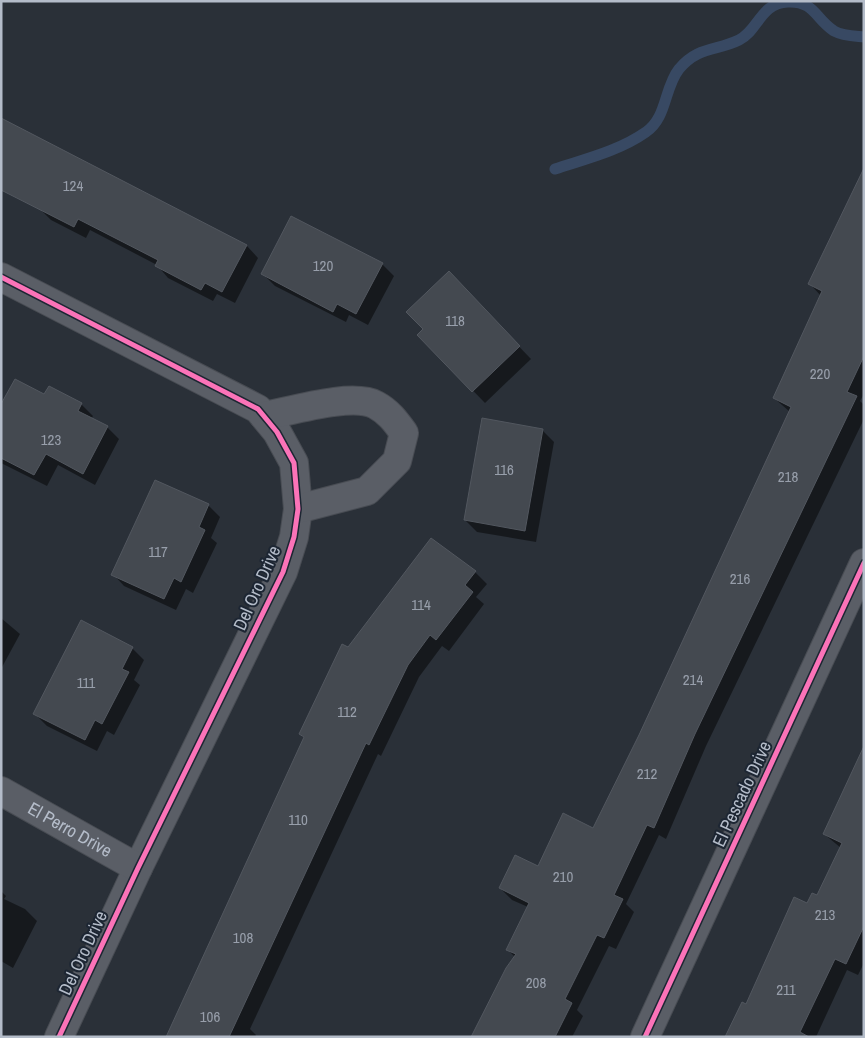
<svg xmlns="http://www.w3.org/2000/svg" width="865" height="1038" font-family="'Archivo Narrow',sans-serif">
<rect width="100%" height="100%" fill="#2a3038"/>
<g fill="#0007">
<path d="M 1,119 L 247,246 L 258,258 L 235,303 L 217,294 L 213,301 L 168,278 L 157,265 L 90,230 L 86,238 L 51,220 L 39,208 Z"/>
<path d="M 864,172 L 864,394 L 860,401 L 864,405 L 864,419 L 706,746 L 666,839 L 659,835 L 626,904 L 634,912 L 616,949 L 609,946 L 577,1010 L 583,1016 L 572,1037 L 471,1037 L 515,957 L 507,949 L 528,907 L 512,900 L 500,888 L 538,867 L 594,830 L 640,736 L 790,412 L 774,398 L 821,296 L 810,284 Z"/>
<path d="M 382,264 L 394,276 L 368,325 L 349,315 L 346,322 L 275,286 L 263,274 Z"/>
<path d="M 460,285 L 531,359 L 485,403 L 419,335 Z"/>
<path d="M 45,396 L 81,404 L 93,416 L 91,419 L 107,427 L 119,439 L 95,485 L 58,465 L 47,486 L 1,463 L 1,400 L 4,401 Z"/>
<path d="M 542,430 L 554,442 L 536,542 L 477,532 L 465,520 Z"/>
<path d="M 208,505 L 220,517 L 211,538 L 217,543 L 193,593 L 186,589 L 176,610 L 124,586 L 113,574 Z"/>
<path d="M 475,572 L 487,584 L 476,597 L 484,604 L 449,651 L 442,646 L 419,677 L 381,756 L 378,754 L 250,1029 L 256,1035 L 255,1037 L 167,1037 L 305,739 L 300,734 L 349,649 Z"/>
<path d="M 1,618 L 20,634 L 1,669 Z"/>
<path d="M 132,648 L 144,660 L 134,680 L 140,685 L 114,735 L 107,731 L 97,751 L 47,726 L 35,714 Z"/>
<path d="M 864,799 L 864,963 L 858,975 L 847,970 L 816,1037 L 728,1037 L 808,905 L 818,897 L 841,848 L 824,834 Z"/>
<path d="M 1,891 L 6,896 L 4,899 L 25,909 L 37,921 L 13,968 L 1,961 Z"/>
</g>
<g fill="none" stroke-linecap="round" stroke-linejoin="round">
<path stroke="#384963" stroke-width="11" d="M 555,169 C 585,159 619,151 646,132 C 667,118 664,88 679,69 C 698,46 717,51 739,40 C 759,30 760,3 788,2 C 815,1 815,19 834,31 C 843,36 854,36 864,37"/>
</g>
<g fill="#444950" stroke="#52575f">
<path d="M 1,118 L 247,245 L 222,292 L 205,283 L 201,290 L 155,266 L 158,260 L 78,219 L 74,227 L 1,190 Z"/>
<path d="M 864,168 L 864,356 L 847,392 L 857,396 L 695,734 L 654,828 L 647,825 L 614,895 L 623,899 L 604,938 L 597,935 L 565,999 L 572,1003 L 555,1037 L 471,1037 L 506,968 L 516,954 L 506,950 L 529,903 L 499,888 L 515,855 L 538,866 L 563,813 L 593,828 L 639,735 L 791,407 L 773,398 L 822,291 L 808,284 Z"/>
<path d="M 291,216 L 383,263 L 356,314 L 337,304 L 333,312 L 261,274 Z"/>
<path d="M 449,271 L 520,346 L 472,392 L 417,335 L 423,329 L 406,312 Z"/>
<path d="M 15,379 L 44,394 L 49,386 L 82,403 L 78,411 L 108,426 L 83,474 L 46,454 L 34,475 L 1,458 L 1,404 Z"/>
<path d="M 482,418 L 543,429 L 525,531 L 464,520 Z"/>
<path d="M 155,480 L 209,504 L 199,527 L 205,530 L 181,582 L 174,578 L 164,599 L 111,575 Z"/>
<path d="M 431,538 L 476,571 L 465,585 L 473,592 L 436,640 L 430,635 L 408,665 L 369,745 L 366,743 L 229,1037 L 166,1037 L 304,737 L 299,734 L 342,644 L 348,647 Z"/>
<path d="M 81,620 L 133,647 L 122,669 L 129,672 L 102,724 L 95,720 L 85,740 L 33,714 Z"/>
<path d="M 864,746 L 864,926 L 846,964 L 835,959 L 800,1032 L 809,1037 L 725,1037 L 742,1002 L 746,1004 L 794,897 L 807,903 L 812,893 L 817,895 L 842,843 L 823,834 Z"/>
</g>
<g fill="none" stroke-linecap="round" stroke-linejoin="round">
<defs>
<g id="minor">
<path d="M 1,277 L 258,409 L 277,432 L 294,463 L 298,509 L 294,537 L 283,572 L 138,868 L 59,1037"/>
<path d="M 264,416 C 291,411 353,392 376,405 C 389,412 396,422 404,433 L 397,461 L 367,491 L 298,509"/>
<path id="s1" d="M 1,791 L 138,868"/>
<path d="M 645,1037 L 864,563"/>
</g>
</defs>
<use href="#minor" stroke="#484c53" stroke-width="30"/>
<use href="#minor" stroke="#5a5e66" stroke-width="28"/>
<defs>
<g id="cycleway">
<path d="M 1,277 L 258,409 L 277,432 L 294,463 L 298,509 L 294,537 L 283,572 L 138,868 L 59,1037"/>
<path d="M 645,1037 L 864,563"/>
</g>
</defs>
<use href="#cycleway" stroke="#1d2633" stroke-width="8"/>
<use href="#cycleway" stroke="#fb73b8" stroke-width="5"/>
</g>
<g text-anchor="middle" stroke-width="4" stroke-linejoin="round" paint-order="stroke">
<g font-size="15" fill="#989fab">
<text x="73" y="191">124</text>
<text x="323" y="271">120</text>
<text x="455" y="326">118</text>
<text x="820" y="379">220</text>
<text x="51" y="445">123</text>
<text x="504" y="475">116</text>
<text x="788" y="482">218</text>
<text x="158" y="557">117</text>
<text x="740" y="584">216</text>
<text x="421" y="610">114</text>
<text x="693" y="685">214</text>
<text x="86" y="688">111</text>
<text x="347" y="717">112</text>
<text x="647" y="779">212</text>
<text x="298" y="825">110</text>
<text x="563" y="882">210</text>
<text x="825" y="920">213</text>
<text x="243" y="943">108</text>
<text x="536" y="988">208</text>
<text x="786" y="995">211</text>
<text x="210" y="1022">106</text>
</g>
<g font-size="18" fill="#b4bcc9" stroke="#1d2633">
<text transform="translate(257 588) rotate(-66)" y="6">Del Oro Drive</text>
<text transform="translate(742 794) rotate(-65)" y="6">El Pescado Drive</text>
<text dy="6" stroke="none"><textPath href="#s1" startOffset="79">El Perro Drive</textPath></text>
<text transform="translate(83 953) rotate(-65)" y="6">Del Oro Drive</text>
</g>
</g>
<rect width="865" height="1038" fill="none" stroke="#b4bcc9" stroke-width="5"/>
</svg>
